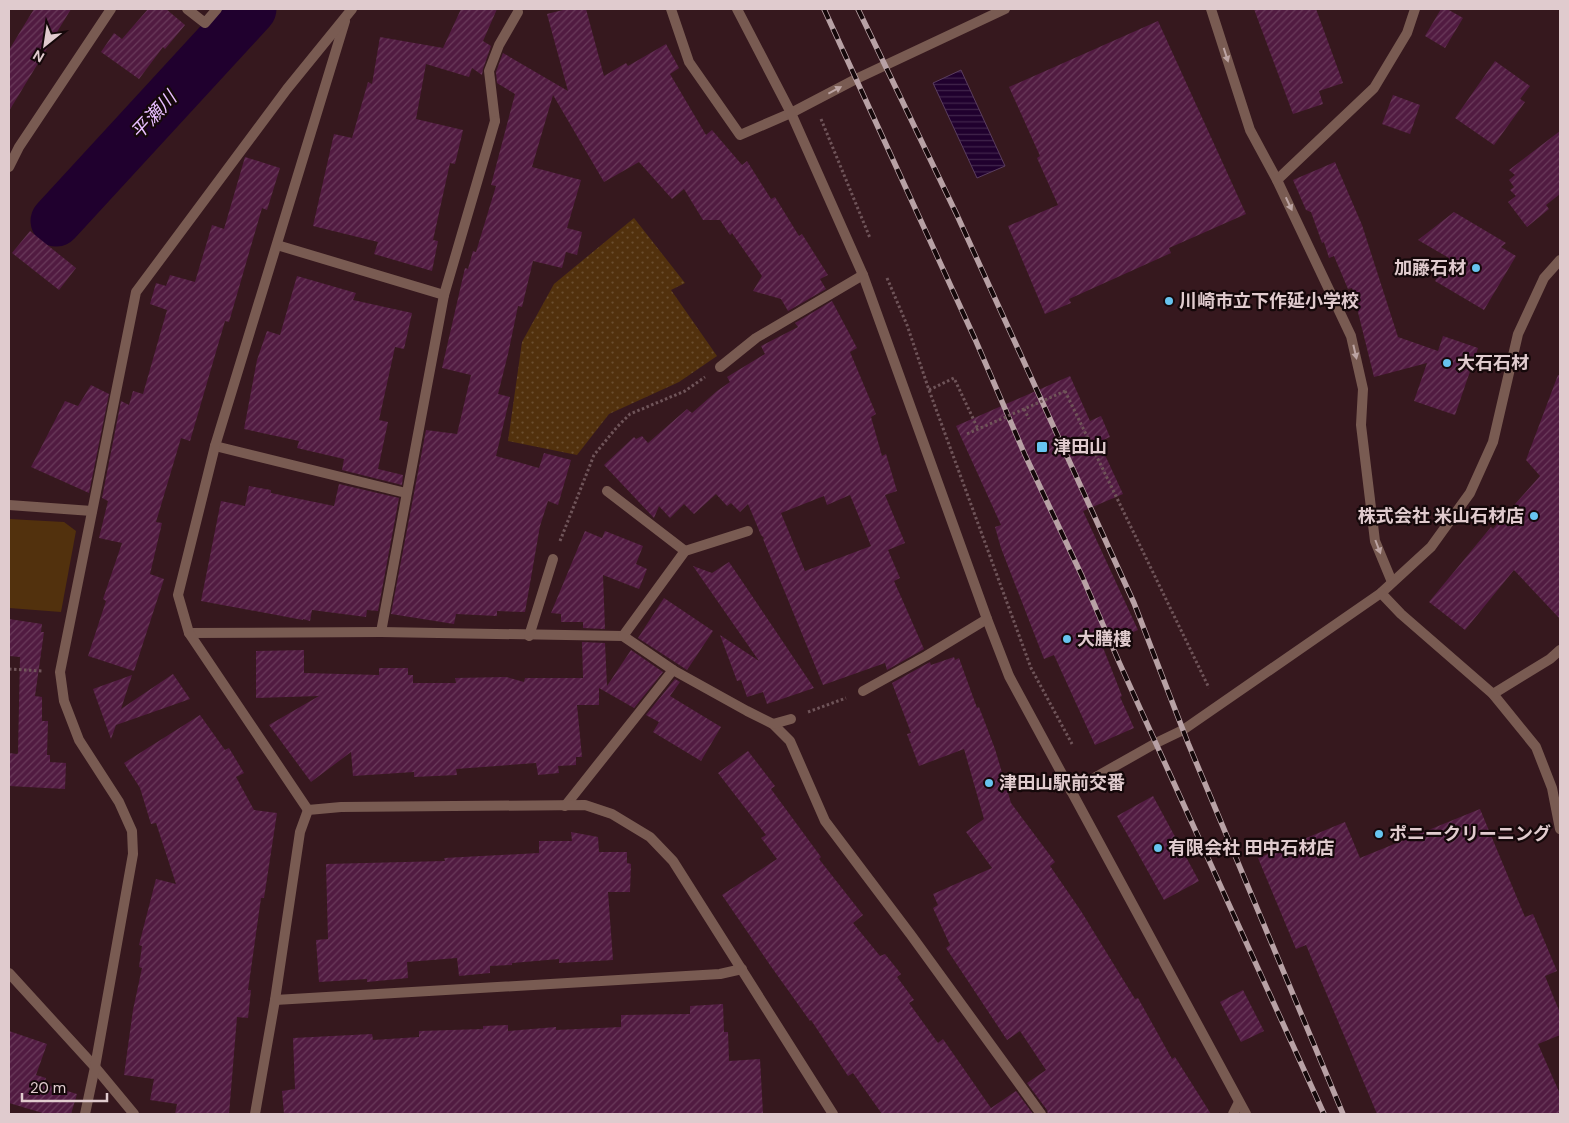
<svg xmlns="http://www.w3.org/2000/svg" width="1569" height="1123" font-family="'DM Sans','Noto Sans JP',sans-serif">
<defs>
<pattern id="grass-dots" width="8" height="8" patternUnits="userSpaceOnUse" patternTransform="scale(1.25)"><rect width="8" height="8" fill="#52310d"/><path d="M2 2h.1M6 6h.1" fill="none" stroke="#6b4e2f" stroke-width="1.8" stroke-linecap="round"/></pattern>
<pattern id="water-rules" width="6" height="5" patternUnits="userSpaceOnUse" patternTransform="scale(1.25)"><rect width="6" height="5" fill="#20002e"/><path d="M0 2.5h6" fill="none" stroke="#40244b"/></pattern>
<pattern id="building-hatch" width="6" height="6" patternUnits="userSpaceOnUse" patternTransform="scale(1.25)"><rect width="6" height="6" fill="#511b41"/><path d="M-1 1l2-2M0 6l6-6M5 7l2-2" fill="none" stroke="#6a3b5b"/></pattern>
</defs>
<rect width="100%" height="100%" fill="#36181e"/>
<path fill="url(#grass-dots)" d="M 634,218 L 685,283 L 671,290 L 717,356 L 679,382 L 609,414 L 577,455 L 508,441 L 522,342 L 554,284 Z"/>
<path fill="#52310d" d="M 9,519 L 64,522 L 76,531 L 61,612 L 9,608 Z"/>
<path fill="url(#water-rules)" stroke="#5a3d5e" d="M 961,70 L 1005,166 L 977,178 L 933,83 Z"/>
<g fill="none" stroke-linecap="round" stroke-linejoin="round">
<path stroke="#20002e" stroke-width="51" d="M 56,221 L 251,9"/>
</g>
<g fill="url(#building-hatch)" fill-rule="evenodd">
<path d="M 34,9 L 71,9 L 9,111 L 9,50 Z"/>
<path d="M 148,9 L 166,9 L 185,25 L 165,49 L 163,47 L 139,79 L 101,52 L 114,33 L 122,39 Z"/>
<path d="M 461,9 L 497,9 L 483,41 L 491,46 L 483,69 L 482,75 L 472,68 L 469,77 L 426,64 L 416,119 L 463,130 L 455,164 L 450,163 L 433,240 L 438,241 L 432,271 L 374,254 L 378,242 L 313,226 L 334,134 L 352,138 L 368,82 L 372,84 L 380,37 L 443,48 Z"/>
<path d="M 567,9 L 586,9 L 604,76 L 626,63 L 628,66 L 666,44 L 679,68 L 670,74 L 706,135 L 712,130 L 742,165 L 747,161 L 771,199 L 775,197 L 799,236 L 802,234 L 828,275 L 820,279 L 826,289 L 788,311 L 781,299 L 753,291 L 762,276 L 732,233 L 730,235 L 720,220 L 703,220 L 684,189 L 672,199 L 639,162 L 604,182 L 553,95 L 532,167 L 581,180 L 567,228 L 582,232 L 577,255 L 566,252 L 562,268 L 533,261 L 522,307 L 518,306 L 508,354 L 498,394 L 510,397 L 496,456 L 539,468 L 544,453 L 571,460 L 558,505 L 548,501 L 540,526 L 525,612 L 497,611 L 497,616 L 456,614 L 454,624 L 391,614 L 426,430 L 457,434 L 471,375 L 442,368 L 465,268 L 468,269 L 473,251 L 476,252 L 496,186 L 491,185 L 515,94 L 497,83 L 496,72 L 503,53 L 568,91 L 547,14 Z"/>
<path d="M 1254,9 L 1316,9 L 1343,83 L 1319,91 L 1323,104 L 1293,114 Z"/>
<path d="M 1441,9 L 1447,9 L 1463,18 L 1445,48 L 1425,36 Z"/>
<path d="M 1158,21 L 1246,214 L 1169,248 L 1171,253 L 1069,299 L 1071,303 L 1045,314 L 1008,226 L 1058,205 L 1037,158 L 1040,156 L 1009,87 Z"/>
<path d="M 1495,61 L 1530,86 L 1520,99 L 1525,102 L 1494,145 L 1455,118 Z"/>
<path d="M 1393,95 L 1420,105 L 1410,134 L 1382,124 Z"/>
<path d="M 1560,131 L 1560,194 L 1546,205 L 1549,209 L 1527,227 L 1508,202 L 1516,196 L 1510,190 L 1514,187 L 1509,180 L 1515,175 L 1509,170 Z"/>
<path d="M 245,157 L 280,168 L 267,210 L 262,208 L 229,322 L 225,321 L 190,441 L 181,438 L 156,522 L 162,523 L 150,574 L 164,579 L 134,671 L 88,656 L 106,601 L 103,599 L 122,543 L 99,538 L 108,501 L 102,498 L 121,401 L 129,405 L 133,391 L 143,394 L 167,310 L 150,304 L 156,283 L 166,286 L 170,275 L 195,282 L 212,225 L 224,229 Z"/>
<path d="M 1335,162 L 1362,225 L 1398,337 L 1438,351 L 1443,336 L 1478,348 L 1455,415 L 1414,401 L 1427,363 L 1374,377 L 1352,288 L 1348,289 L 1334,256 L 1329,258 L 1324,242 L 1322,243 L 1311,212 L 1306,210 L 1293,180 Z"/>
<path d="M 1454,212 L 1506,243 L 1501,247 L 1516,256 L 1484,310 L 1435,281 L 1449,258 L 1418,240 Z"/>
<path d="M 30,231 L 76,268 L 59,290 L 12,253 Z"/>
<path d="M 297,276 L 356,293 L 353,300 L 412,313 L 404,349 L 395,347 L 379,420 L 388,422 L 378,469 L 403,475 L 402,485 L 342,470 L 344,459 L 297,448 L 299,441 L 244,429 L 257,360 L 267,331 L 280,335 Z"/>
<path d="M 832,301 L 857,348 L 850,352 L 876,414 L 871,417 L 882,456 L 886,454 L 897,491 L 885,495 L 905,543 L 888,550 L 900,578 L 894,581 L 924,649 L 887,670 L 885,663 L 823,685 L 763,539 L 764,538 L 761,535 L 748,504 L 740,512 L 731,503 L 727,506 L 716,494 L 694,514 L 684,504 L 670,518 L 659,506 L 654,518 L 604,465 L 634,437 L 636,439 L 642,436 L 648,443 L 687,409 L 692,413 L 717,391 L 730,382 L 727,377 L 765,354 L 761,346 L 798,327 L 795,323 ZM 850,495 L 871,546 L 805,571 L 781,513 L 824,496 L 827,505 Z"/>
<path d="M 1558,375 L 1560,375 L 1560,619 L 1514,570 L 1465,630 L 1429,602 L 1491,527 L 1493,529 L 1540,476 L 1526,460 Z"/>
<path d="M 1070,376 L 1090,421 L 1101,416 L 1110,437 L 1099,442 L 1123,494 L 1083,511 L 1138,630 L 1102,645 L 1122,696 L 1120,697 L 1134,728 L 1095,745 L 1054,655 L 1044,659 L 1001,548 L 995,527 L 1001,525 L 956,426 Z"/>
<path d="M 91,385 L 109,394 L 89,493 L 31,467 L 65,401 L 78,406 Z"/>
<path d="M 339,484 L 399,498 L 378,611 L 367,610 L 366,617 L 312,610 L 310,621 L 303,619 L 303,620 L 201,601 L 221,501 L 245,506 L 249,486 L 271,490 L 271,493 L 334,506 Z"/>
<path d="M 585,531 L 602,538 L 605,531 L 643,546 L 636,564 L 647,569 L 639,589 L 603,575 L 605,629 L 583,628 L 583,622 L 561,622 L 561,614 L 551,613 Z"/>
<path d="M 729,562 L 746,587 L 814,688 L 767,704 L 763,692 L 747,697 L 741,680 L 737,681 L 720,635 L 759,661 L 693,566 L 712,573 Z"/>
<path d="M 664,598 L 713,631 L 687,670 L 638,638 Z"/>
<path d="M 9,619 L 42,624 L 41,632 L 44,632 L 35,696 L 42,697 L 42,721 L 48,721 L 47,755 L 50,755 L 50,762 L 66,763 L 65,789 L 9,786 L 9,753 L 17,754 L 18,753 L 20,657 L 9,656 Z"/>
<path d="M 582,642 L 605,643 L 607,686 L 631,650 L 663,672 L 634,708 L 599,688 L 599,705 L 577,705 L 582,757 L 576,757 L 576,765 L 558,766 L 559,773 L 538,775 L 536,763 L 456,769 L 457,775 L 414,777 L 414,772 L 353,776 L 351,752 L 311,782 L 269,725 L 319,696 L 256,698 L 256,651 L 304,650 L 304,673 L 379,675 L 379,668 L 408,668 L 408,675 L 413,675 L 413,683 L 456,683 L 455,678 L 506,677 L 524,682 L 525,678 L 583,678 Z"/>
<path d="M 954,657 L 955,660 L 959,658 L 977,708 L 979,707 L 984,720 L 995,749 L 1011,803 L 1055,862 L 1050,866 L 1081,911 L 1135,999 L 1138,998 L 1172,1059 L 1175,1057 L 1211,1114 L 1048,1114 L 1047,1110 L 1027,1083 L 1046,1070 L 1020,1031 L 1007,1040 L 946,948 L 950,945 L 933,908 L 938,905 L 933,894 L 992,868 L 966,832 L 984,819 L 964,749 L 919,766 L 907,734 L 911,733 L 892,683 L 930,662 L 931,665 Z"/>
<path d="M 173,674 L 190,699 L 116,725 L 111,739 L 93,689 L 132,675 L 121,709 Z"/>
<path d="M 675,679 L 680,682 L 670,696 L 721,727 L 701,761 L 653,732 L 659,722 L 646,715 Z"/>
<path d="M 200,715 L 225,750 L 229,748 L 244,773 L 236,777 L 254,810 L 277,813 L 264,898 L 261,898 L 248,990 L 251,990 L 248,1018 L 237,1017 L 229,1114 L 175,1114 L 177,1104 L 150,1100 L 154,1079 L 124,1075 L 133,1010 L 142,968 L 139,967 L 142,946 L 139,945 L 156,879 L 176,884 L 156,823 L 151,824 L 140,788 L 124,763 Z"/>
<path d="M 748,751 L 775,786 L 771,789 L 821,857 L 819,859 L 863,915 L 853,923 L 880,956 L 885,954 L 901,974 L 897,977 L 914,1000 L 909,1003 L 938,1043 L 943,1039 L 991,1108 L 1016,1091 L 1033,1114 L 882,1114 L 853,1073 L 848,1076 L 811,1020 L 810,1021 L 770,965 L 722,895 L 777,859 L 761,838 L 766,835 L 718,773 Z"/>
<path d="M 1153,796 L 1199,881 L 1164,900 L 1117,816 Z"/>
<path d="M 1480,809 L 1525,917 L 1533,914 L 1557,971 L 1545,976 L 1560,1013 L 1560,1035 L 1538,1044 L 1560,1094 L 1560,1114 L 1377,1114 L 1306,945 L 1296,949 L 1258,858 L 1345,822 L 1360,858 Z"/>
<path d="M 571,832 L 598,837 L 599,852 L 627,852 L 627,863 L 631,864 L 630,892 L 608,892 L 613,960 L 559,963 L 559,959 L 512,963 L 512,965 L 490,966 L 490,973 L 459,976 L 457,958 L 407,962 L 408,978 L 367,982 L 367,979 L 319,982 L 316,940 L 328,939 L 326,864 L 445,861 L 444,858 L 539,853 L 539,841 L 572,841 Z"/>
<path d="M 1243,990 L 1264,1031 L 1241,1042 L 1220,1002 Z"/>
<path d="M 723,1004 L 724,1032 L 728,1032 L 729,1061 L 760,1059 L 763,1114 L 284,1114 L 282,1091 L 295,1089 L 293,1038 L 372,1034 L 373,1040 L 419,1037 L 419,1031 L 483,1029 L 483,1026 L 508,1025 L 508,1031 L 556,1027 L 556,1030 L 621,1027 L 621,1015 L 690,1014 L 690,1006 Z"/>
<path d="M 9,1031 L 47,1044 L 36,1075 L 46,1078 L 44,1084 L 77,1094 L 71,1114 L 46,1114 L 9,1103 Z"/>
</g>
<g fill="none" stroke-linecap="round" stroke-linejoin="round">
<g stroke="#6f5459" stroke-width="3" stroke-dasharray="2.5 2.5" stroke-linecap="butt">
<path d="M 821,119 L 870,238"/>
<path d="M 887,278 L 907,325 L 929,390 L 1031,668 L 1072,744"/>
<path d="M 929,390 L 954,378 L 978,429"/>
<path d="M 1065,391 L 1209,688"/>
<path d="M 1024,409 L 1029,419"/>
<path d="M 560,541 L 594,455 L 617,427 L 630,414 L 685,391 L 705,377"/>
<path d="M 9,669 L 42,671"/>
<path d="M 808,712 L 846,698"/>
</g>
<g stroke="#795b52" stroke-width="10">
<path d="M 495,121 L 489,71 L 499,45 L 518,12"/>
<path d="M 1277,180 L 1374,88 L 1407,33 L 1415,9"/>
</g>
<g stroke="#795b52" stroke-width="10">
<path d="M 187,9 L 205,23 L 217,9"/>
<path d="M 671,9 L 689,62 L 740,135 L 791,113 L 856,79 L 1005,9"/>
<path d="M 1211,9 L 1250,130 L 1277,180 L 1351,336 L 1363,389 L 1361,425 L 1375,541 L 1392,582"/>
<path d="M 9,167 L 19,147 L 111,9"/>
<path d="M 277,245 L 444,295"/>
<path d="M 720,367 L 756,338 L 863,275"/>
<path d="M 215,446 L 406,493"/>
<path d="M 607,491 L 685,551"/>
<path d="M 9,505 L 92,511"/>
<path d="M 381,632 L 444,295 L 495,121"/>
<path d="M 189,633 L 381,632 L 623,636 L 673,670 L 747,711 L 773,724 L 790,741 L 825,821 L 911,935 L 1041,1114"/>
<path d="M 529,636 L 553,559"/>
<path d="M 623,636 L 685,551 L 748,531"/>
<path d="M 863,691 L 926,656 L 987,619"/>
<path d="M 1493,694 L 1550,659 L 1560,650"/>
<path d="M 773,724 L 791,719"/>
<path d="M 1071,791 L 1156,743 L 1183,730 L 1381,593 L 1431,547 L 1470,493 L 1493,442 L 1518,334 L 1544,278 L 1560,260"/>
<path d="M 565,806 L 673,670"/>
<path d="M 308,810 L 189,633 L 178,595 L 215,446 L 345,21"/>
<path d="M 9,973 L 95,1067 L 134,1114"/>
<path d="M 275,1000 L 720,974 L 742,969"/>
<path d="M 85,1114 L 95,1067 L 133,854 L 132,831 L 119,802 L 79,740 L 64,701 L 60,672 L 136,292 L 287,89 L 352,9"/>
</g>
<g stroke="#795b52" stroke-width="10">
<path d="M 737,9 L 791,113 L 863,275 L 987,619 L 1009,676 L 1246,1114"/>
<path d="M 1381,593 L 1401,614 L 1493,694 L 1536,747 L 1552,788 L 1560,829"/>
<path d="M 255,1114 L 275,1000 L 300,832 L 308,810 L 341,807 L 585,805 L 612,814 L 650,837 L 673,861 L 833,1114"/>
<path d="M 1233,1114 L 1239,1102"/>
</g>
<defs>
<g id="rail">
<path d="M 824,9 L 975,339 L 1025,455 L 1082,576 L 1119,662 L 1324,1114"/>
<path d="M 858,9 L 956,213 L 1134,603 L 1188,743 L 1343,1114"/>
</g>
</defs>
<use href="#rail" stroke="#b8a1a5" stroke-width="5.5"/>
<use href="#rail" stroke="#15080a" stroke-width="4" stroke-dasharray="11" stroke-linecap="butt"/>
<path stroke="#6f5459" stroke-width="3" stroke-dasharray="2.5 2.5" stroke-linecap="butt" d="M 967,434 L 1065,391"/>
</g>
<defs><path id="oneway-solid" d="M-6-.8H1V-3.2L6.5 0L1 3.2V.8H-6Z" transform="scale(1.25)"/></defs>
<g fill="#bca4a3">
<use href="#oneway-solid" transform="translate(1226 55) rotate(72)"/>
<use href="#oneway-solid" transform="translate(835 90) rotate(-28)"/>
<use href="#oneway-solid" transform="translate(1289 204) rotate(65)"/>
<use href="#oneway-solid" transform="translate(1355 352) rotate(77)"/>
<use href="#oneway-solid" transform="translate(1378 547) rotate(69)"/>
</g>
<g fill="#67c4ef" stroke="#15080a" stroke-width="2">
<circle cx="1476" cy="268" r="5"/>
<circle cx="1169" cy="301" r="5"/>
<circle cx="1447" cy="363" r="5"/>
<rect x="1036" y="441" width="12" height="12" rx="2.5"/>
<circle cx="1534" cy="516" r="5"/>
<circle cx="1067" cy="639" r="5"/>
<circle cx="989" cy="783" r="5"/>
<circle cx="1379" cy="834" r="5"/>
<circle cx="1158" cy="848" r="5"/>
</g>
<g text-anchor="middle" stroke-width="4.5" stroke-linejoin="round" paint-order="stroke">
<g font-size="18" font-weight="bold" fill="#e0cbce" stroke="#15080a" text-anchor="start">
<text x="1466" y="274" text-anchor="end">加藤石材</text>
<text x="1179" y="307">川崎市立下作延小学校</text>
<text x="1457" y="369">大石石材</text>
<text x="1053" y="453">津田山</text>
<text x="1524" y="522" text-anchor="end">株式会社 米山石材店</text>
<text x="1077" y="645">大膳樓</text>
<text x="999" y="789">津田山駅前交番</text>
<text x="1389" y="840">ポニークリーニング</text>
<text x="1168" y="854">有限会社 田中石材店</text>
</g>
<g font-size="19" font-style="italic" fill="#e8beff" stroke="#15080a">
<text transform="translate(153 115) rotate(-47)" y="7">平瀬川</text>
</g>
</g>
<rect width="1569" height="1123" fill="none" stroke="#e0cbce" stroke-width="20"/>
<g transform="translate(45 45) rotate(210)" stroke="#15080a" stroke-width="4" paint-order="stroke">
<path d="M0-4L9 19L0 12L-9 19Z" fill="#e0cbce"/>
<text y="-8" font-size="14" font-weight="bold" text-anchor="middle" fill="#e0cbce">N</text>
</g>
<path d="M22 1093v8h85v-8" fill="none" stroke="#e0cbce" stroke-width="2.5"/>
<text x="30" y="1093" font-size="15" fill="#e0cbce" stroke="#15080a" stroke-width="4" paint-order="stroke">20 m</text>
</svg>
